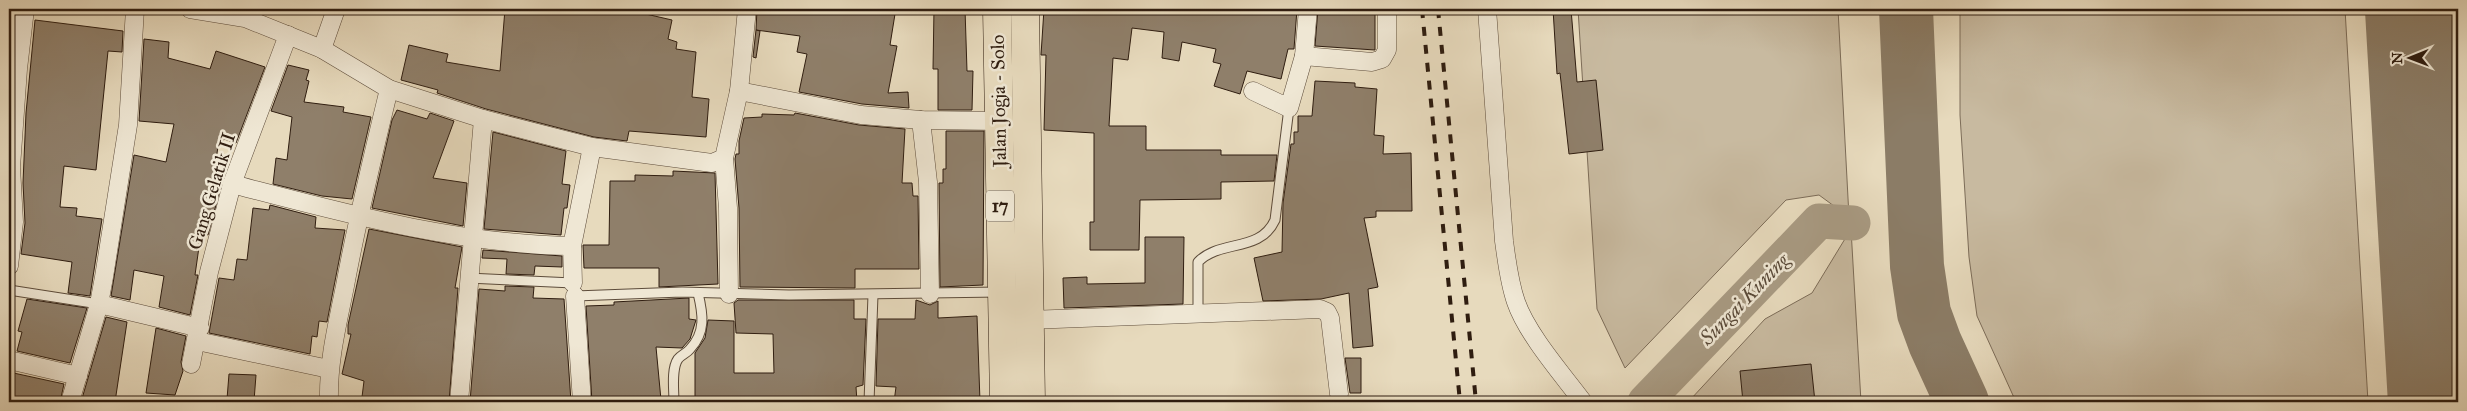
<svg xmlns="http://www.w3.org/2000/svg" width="2467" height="411" font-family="'IM FELL Great Primer',serif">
<rect width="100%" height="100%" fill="#e7dabd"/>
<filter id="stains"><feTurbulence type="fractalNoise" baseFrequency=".004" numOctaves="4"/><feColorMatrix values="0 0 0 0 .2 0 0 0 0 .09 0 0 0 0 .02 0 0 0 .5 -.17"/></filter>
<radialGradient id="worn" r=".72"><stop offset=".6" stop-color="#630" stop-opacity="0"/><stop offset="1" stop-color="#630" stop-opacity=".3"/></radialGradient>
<g fill="#c8baa0" stroke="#7c6c58">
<path d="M 1578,9 L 1838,9 L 1849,217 L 1819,195 L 1786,200 L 1625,368 L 1597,309 Z"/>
<path d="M 1960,9 L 2345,9 L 2368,402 L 2016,402 L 1977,316 L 1969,257 L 1960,115 Z"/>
<path d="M 1851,229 L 1861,402 L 1691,402 L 1690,400 L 1765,319 L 1812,293 Z"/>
</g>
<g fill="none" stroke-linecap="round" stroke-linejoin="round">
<path stroke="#a89a82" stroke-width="35" d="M 1645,402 L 1819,221 L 1853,223"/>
<path stroke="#8b7c66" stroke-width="54" d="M 1906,9 L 1917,266 L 1924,313 L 1935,343 L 1962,402"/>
<path stroke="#8b7c66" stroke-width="134" d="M 2432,9 L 2455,402"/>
</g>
<g fill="#8f7f6a" stroke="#2f1d10">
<path d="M 505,9 L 555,9 L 555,12 L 587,14 L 588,9 L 624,9 L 672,20 L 668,39 L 677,42 L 676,49 L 696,52 L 692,97 L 709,99 L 706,137 L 629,131 L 627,141 L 594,137 L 486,109 L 437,93 L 438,90 L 401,80 L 409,45 L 448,54 L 446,62 L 500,71 Z"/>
<path d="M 757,9 L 867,9 L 895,14 L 890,45 L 897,46 L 888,93 L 908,92 L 909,108 L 862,104 L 799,92 L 807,54 L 797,52 L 800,36 L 756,30 Z"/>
<path d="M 934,9 L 965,9 L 967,71 L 973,71 L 972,110 L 938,110 L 938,69 L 933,69 Z"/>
<path d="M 1044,9 L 1079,9 L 1113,14 L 1114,9 L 1297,9 L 1294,49 L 1288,49 L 1281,79 L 1247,71 L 1240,94 L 1214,86 L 1221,64 L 1213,62 L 1216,49 L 1182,42 L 1179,61 L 1162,58 L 1164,32 L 1132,28 L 1128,60 L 1113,58 L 1109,126 L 1146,126 L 1146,150 L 1221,150 L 1221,155 L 1277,155 L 1274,181 L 1221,182 L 1221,199 L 1140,200 L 1139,250 L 1090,250 L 1090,222 L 1094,222 L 1094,133 L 1044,130 L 1046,55 L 1041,55 Z"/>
<path d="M 1318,9 L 1375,9 L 1375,50 L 1315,46 Z"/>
<path d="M 1553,9 L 1571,9 L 1577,82 L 1596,80 L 1603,150 L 1569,154 L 1560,73 L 1557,74 Z"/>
<path d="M 35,20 L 123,31 L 122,52 L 108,51 L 96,170 L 64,166 L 60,207 L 77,208 L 76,216 L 102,219 L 90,296 L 68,293 L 72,262 L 21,254 L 25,223 L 23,183 L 26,113 Z"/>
<path d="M 756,30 L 760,31 L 756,58 L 753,57 Z"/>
<path d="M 144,39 L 169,42 L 168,58 L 210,69 L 216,51 L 265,67 L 236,143 L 224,139 L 223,141 L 219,140 L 214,173 L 224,175 L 208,235 L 201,233 L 195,275 L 198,275 L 190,315 L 159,307 L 164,276 L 134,270 L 130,300 L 111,296 L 134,155 L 166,162 L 174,124 L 139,121 Z"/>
<path d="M 288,65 L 309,70 L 306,80 L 309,81 L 304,102 L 344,107 L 343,112 L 371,117 L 352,199 L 322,196 L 273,184 L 276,158 L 287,160 L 292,117 L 271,111 Z"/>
<path d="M 1315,81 L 1355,83 L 1355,87 L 1377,89 L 1374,135 L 1384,136 L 1383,154 L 1411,153 L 1412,211 L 1376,211 L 1376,217 L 1364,218 L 1378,287 L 1368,289 L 1373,346 L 1353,348 L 1349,293 L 1321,299 L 1263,301 L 1254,258 L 1282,252 L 1283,203 L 1291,144 L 1294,144 L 1294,132 L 1298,132 L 1298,116 L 1312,116 Z"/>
<path d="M 397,110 L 427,119 L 430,113 L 454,121 L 433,178 L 467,183 L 463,226 L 372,208 L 392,120 Z"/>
<path d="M 795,113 L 859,125 L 905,129 L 902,183 L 912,183 L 913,196 L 918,196 L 919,269 L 855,269 L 855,288 L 740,287 L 739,208 L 735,159 L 736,154 L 739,154 L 739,141 L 744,118 L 762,117 L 762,114 L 794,115 Z"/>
<path d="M 946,131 L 984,131 L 983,285 L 940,287 L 939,183 L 943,183 L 943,169 L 946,169 Z"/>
<path d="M 493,132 L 566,151 L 562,184 L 570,185 L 567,208 L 564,208 L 561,235 L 484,229 Z"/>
<path d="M 673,171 L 715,173 L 718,284 L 659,287 L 659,268 L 584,268 L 583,245 L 609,245 L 610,181 L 635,181 L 635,175 L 673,176 Z"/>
<path d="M 270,205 L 316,217 L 315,228 L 345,230 L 327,322 L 319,321 L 317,337 L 312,336 L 310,354 L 209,333 L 219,278 L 234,280 L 237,259 L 247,260 L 253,208 L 269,210 Z"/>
<path d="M 369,229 L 462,247 L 455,288 L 458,288 L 449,402 L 371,402 L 372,399 L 362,397 L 364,381 L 342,374 L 351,334 L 348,334 L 348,325 Z"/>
<path d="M 1145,237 L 1184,237 L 1183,304 L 1064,308 L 1063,278 L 1087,277 L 1087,284 L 1145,283 Z"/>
<path d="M 483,250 L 562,256 L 562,267 L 535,266 L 534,275 L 506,274 L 507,259 L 482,258 Z"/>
<path d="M 505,286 L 534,287 L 533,298 L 564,299 L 571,402 L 470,402 L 479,289 L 505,291 Z"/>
<path d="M 689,298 L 689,319 L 696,320 L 690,339 L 682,348 L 656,347 L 661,400 L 592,402 L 586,306 L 614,305 L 614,302 Z"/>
<path d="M 27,299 L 87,308 L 70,363 L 17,351 L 22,332 L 18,331 Z"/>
<path d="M 738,300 L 854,300 L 854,319 L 866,319 L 863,385 L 856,387 L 857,402 L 695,402 L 695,353 L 705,338 L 708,320 L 734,321 L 734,373 L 774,373 L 773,334 L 736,333 L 734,303 Z"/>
<path d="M 916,300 L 930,305 L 938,301 L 938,318 L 977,316 L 980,402 L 894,402 L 896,387 L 876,386 L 878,319 L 915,319 Z"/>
<path d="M 106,317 L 127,322 L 115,402 L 81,402 Z"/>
<path d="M 156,328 L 186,336 L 181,362 L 183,371 L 175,395 L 146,393 Z"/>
<path d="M 1345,358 L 1361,358 L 1361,393 L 1350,393 Z"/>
<path d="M 1811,364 L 1815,402 L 1743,402 L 1740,371 Z"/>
<path d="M 9,372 L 64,384 L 60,402 L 9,402 Z"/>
<path d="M 229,374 L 256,375 L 254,401 L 227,399 Z"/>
</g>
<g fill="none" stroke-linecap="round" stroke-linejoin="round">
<defs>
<g id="lane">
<path d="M 468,278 L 573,283 L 575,296 L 682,292 L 789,295 L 1000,292"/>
<path d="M 9,290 L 99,304"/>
<path d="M 1198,314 L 1198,262 C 1220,239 1260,253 1275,220 L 1289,108"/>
<path d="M 674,402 C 674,390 671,369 678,359 C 681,355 687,353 690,349 C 706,332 703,314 698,293"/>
<path d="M 869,402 L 873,295"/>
</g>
<g id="street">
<path d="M 190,9 L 245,18 L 322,49 L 389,89 L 483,119 L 592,147 L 712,163 L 724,158 L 739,91 L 861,115 L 921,120 L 998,121"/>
<path d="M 1487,9 L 1504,241 C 1507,262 1509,282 1516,302 C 1527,334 1562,374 1583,402"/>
<path d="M 322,49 L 336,9"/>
<path d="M 1304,56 L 1308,9"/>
<path d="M 739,91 L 747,9"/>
<path d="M 1253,91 L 1289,108 L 1304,56 L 1372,62 L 1382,59 L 1387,50 L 1387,9"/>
<path d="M 921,120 L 928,182 L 930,294"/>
<path d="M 724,158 L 728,208 L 729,294"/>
<path d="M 232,184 C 344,213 455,244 572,246"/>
<path d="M 9,266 L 14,222 L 11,167 L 18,69 L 25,9"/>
<path d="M 573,283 L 572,246 L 592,147"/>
<path d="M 575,296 L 582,402"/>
<path d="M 99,304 L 200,328"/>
<path d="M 1029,320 L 1320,309 L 1327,312 L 1330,318 L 1339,394"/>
<path d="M 197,341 L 329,369"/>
<path d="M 9,360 L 78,376"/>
<path d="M 191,364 L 209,272 L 232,184 L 288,35"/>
<path d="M 70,402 L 99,304 L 104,277 L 128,125 L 135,9"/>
<path d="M 329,402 C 328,361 337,326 345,286 C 357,220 373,155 389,89"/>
<path d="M 459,402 L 483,119"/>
</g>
<g id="highway">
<path d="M 997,9 L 1004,402"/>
<path d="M 1025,9 L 1031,402"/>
</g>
</defs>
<use href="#lane" stroke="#5d4c3b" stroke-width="11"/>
<use href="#street" stroke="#5d4c3b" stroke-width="19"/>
<use href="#highway" stroke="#2f1d10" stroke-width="29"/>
<use href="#lane" stroke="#efe7d4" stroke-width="9"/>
<use href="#street" stroke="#efe7d4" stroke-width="18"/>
<use href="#highway" stroke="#e7dabd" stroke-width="28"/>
<g stroke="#2f1d10" stroke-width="4" stroke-dasharray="9 9" stroke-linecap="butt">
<path d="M 1422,9 L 1460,402"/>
<path d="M 1438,9 L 1476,402"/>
</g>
</g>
<g text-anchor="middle" stroke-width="5" stroke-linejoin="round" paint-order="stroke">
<rect fill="#efe7d4" stroke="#695a4b" stroke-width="1" x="986" y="190.5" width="28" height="31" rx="4"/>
<g font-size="18" font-weight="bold" fill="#2f1d10">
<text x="1000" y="212">17</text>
</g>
<g font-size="19" fill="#2f1d10" stroke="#efe7d4">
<text transform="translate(998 101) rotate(-91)" y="7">Jalan Jogja - Solo</text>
<text transform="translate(211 191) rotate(-73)" y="7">Gang Gelatik II</text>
</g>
<g font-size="20" font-style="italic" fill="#594938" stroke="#efe7d4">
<text transform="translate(1744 299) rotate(-46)" y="7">Sungai Kuning</text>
</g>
</g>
<rect width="2467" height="411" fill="none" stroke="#e7dabd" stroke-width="30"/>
<rect x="10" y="10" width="2447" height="391" fill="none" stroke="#2f1d10" stroke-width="2.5"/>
<rect x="15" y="15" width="2437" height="381" fill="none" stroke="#2f1d10"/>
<g transform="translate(2410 58) rotate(269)" stroke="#efe7d4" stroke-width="4" paint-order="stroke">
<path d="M0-4L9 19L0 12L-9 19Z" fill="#2f1d10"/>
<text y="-8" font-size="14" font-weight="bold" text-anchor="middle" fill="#2f1d10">N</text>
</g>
<rect width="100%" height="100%" filter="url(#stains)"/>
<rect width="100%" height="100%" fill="url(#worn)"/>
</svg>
